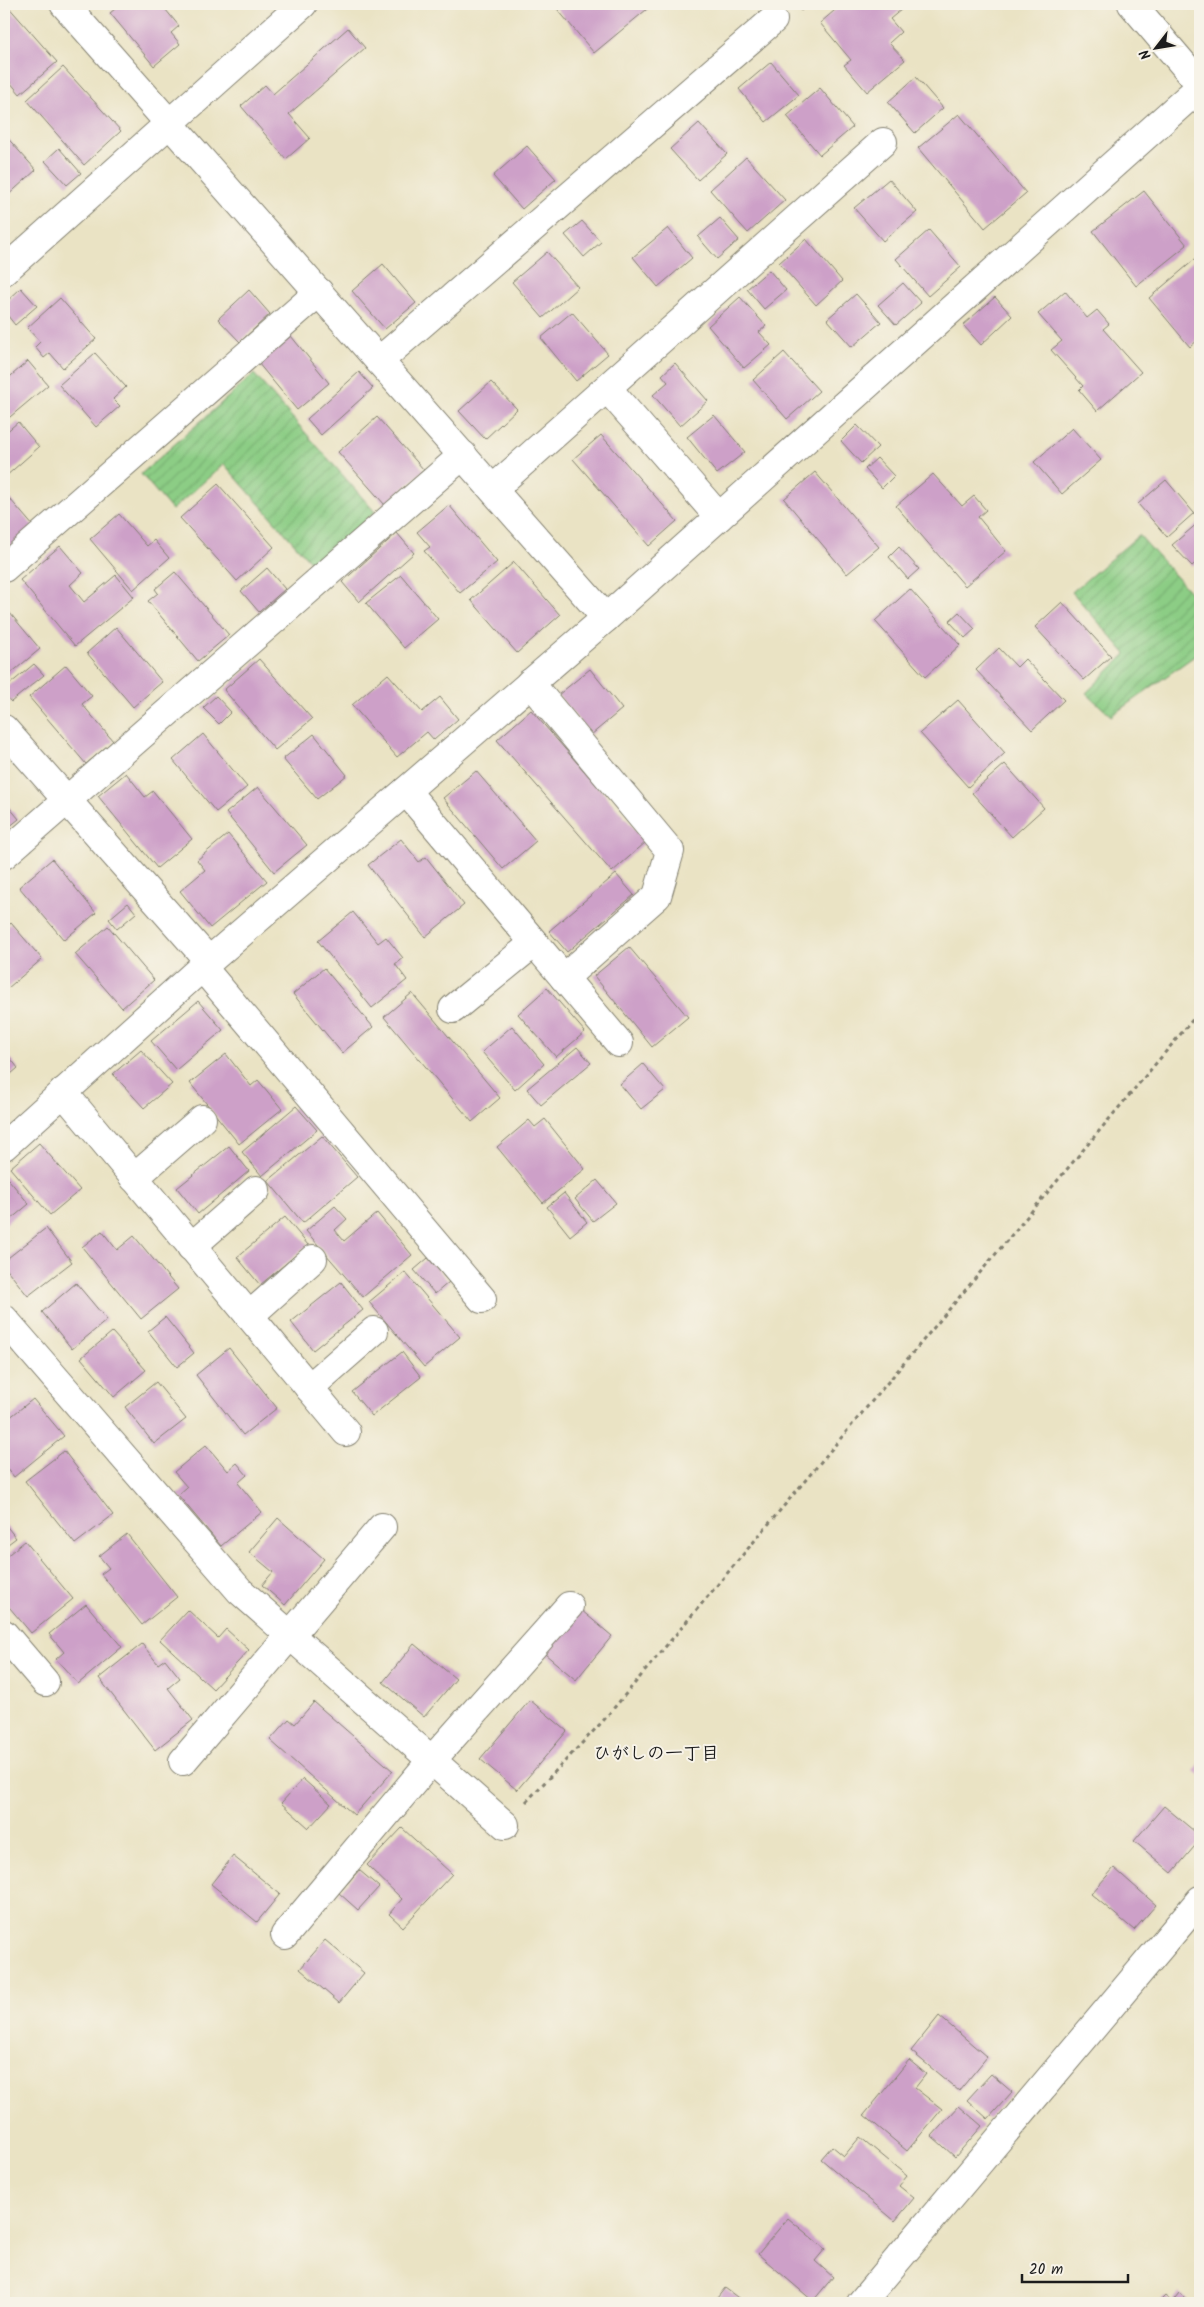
<svg xmlns="http://www.w3.org/2000/svg" width="1204" height="2307" font-family="Kalam,'Klee One',sans-serif">
<defs>
<pattern id="garden-furrows" width="10" height="10" patternUnits="userSpaceOnUse" patternTransform="scale(1.25)"><rect width="10" height="10" fill="#8ccd85"/><path d="M-1 1l2-2M0 10L10 0M9 11l2-2" fill="none" stroke="#78af72"/></pattern>
</defs>
<rect width="100%" height="100%" fill="#f7f3e8"/>
<filter id="ink" filterUnits="userSpaceOnUse"><feTurbulence type="fractalNoise" baseFrequency=".02" numOctaves="2"/><feDisplacementMap in="SourceGraphic" scale="10" xChannelSelector="R" yChannelSelector="G"/><feConvolveMatrix kernelMatrix="1 2 1 2 8 2 1 2 1" color-interpolation-filters="sRGB"/></filter>
<filter id="wash" filterUnits="userSpaceOnUse"><feTurbulence type="fractalNoise" baseFrequency=".0096" numOctaves="4" result="noise"/><feDisplacementMap in="SourceGraphic" scale="20" xChannelSelector="R" yChannelSelector="G"/><feGaussianBlur stdDeviation="1.12" result="paint"/><feColorMatrix in="noise" values="0 0 0 0 0 0 0 0 0 0 0 0 0 0 0 0 0 1.4 0 .05"/><feComposite in="paint" operator="in"/></filter>
<g filter="url(#wash)">
<rect width="100%" height="100%" fill="#eae3c4"/>
<g fill="url(#garden-furrows)" stroke="#547450">
<path d="M 254,374 L 375,512 L 314,566 L 224,464 L 172,510 L 141,474 Z"/>
<path d="M 1139,535 L 1200,603 L 1200,652 L 1111,716 L 1086,693 L 1126,654 L 1072,592 Z"/>
</g>
<g id="blocks">
<g fill="#cda0c8">
<path d="M 4,4 L 6,4 L 57,62 L 20,94 L 4,75 Z"/>
<path d="M 121,4 L 161,4 L 179,26 L 171,33 L 180,44 L 154,66 L 110,13 Z"/>
<path d="M 553,4 L 650,4 L 652,5 L 594,53 Z"/>
<path d="M 794,4 L 809,4 L 801,11 Z"/>
<path d="M 842,4 L 908,4 L 890,19 L 901,32 L 889,43 L 905,60 L 867,92 L 844,65 L 851,60 L 820,23 Z"/>
<path d="M 348,28 L 365,48 L 289,114 L 310,138 L 286,159 L 241,106 L 265,85 L 273,94 Z"/>
<path d="M 771,62 L 799,95 L 766,122 L 739,89 Z"/>
<path d="M 63,67 L 121,131 L 84,165 L 27,100 Z"/>
<path d="M 916,77 L 943,108 L 915,133 L 888,102 Z"/>
<path d="M 820,88 L 853,127 L 820,155 L 787,116 Z"/>
<path d="M 959,114 L 1026,193 L 985,228 L 918,148 Z"/>
<path d="M 699,123 L 727,154 L 698,180 L 670,149 Z"/>
<path d="M 4,134 L 36,170 L 5,198 L 4,197 Z"/>
<path d="M 527,146 L 556,179 L 522,209 L 493,176 Z"/>
<path d="M 59,148 L 81,173 L 67,185 L 45,161 Z"/>
<path d="M 746,157 L 785,200 L 748,233 L 710,190 Z"/>
<path d="M 889,179 L 917,212 L 883,241 L 854,208 Z"/>
<path d="M 1144,191 L 1187,245 L 1136,286 L 1093,231 Z"/>
<path d="M 720,218 L 739,240 L 717,259 L 698,237 Z"/>
<path d="M 582,221 L 601,242 L 584,257 L 565,235 Z"/>
<path d="M 668,228 L 692,258 L 658,287 L 633,257 Z"/>
<path d="M 929,230 L 961,267 L 928,296 L 896,259 Z"/>
<path d="M 806,239 L 842,281 L 816,305 L 779,263 Z"/>
<path d="M 547,252 L 578,287 L 543,318 L 512,282 Z"/>
<path d="M 1200,255 L 1200,338 L 1190,347 L 1149,298 Z"/>
<path d="M 383,264 L 416,303 L 385,329 L 352,291 Z"/>
<path d="M 769,270 L 786,290 L 764,309 L 747,289 Z"/>
<path d="M 903,283 L 921,303 L 896,325 L 878,305 Z"/>
<path d="M 21,288 L 37,306 L 15,325 L 4,311 L 4,304 Z"/>
<path d="M 249,290 L 270,314 L 240,342 L 218,319 Z"/>
<path d="M 1065,291 L 1087,318 L 1097,310 L 1109,324 L 1103,329 L 1141,372 L 1097,411 L 1079,390 L 1083,386 L 1051,350 L 1062,341 L 1038,314 Z"/>
<path d="M 856,294 L 881,322 L 852,347 L 827,319 Z"/>
<path d="M 740,297 L 766,326 L 759,332 L 771,345 L 744,368 L 708,326 Z"/>
<path d="M 995,297 L 1012,316 L 981,345 L 963,325 Z"/>
<path d="M 60,298 L 96,339 L 63,368 L 50,353 L 44,358 L 35,347 L 40,342 L 27,328 Z"/>
<path d="M 572,312 L 608,354 L 576,381 L 541,338 Z"/>
<path d="M 291,336 L 329,383 L 297,410 L 258,363 Z"/>
<path d="M 784,352 L 819,391 L 787,419 L 753,380 Z"/>
<path d="M 95,353 L 126,387 L 113,399 L 120,406 L 96,427 L 59,385 Z"/>
<path d="M 28,361 L 48,385 L 4,422 L 4,382 Z"/>
<path d="M 675,363 L 708,401 L 680,426 L 653,395 L 668,382 L 662,375 Z"/>
<path d="M 359,372 L 373,388 L 321,435 L 307,419 Z"/>
<path d="M 491,382 L 517,409 L 485,439 L 459,411 Z"/>
<path d="M 714,415 L 745,452 L 717,474 L 687,437 Z"/>
<path d="M 377,417 L 424,470 L 385,505 L 338,452 Z"/>
<path d="M 18,422 L 39,447 L 5,477 L 4,434 Z"/>
<path d="M 857,425 L 878,447 L 861,463 L 841,441 Z"/>
<path d="M 1072,428 L 1101,460 L 1062,494 L 1034,462 Z"/>
<path d="M 601,435 L 677,521 L 649,546 L 573,459 Z"/>
<path d="M 877,458 L 894,476 L 882,488 L 865,469 Z"/>
<path d="M 815,472 L 879,547 L 847,574 L 784,499 Z"/>
<path d="M 933,474 L 962,506 L 974,496 L 986,510 L 978,517 L 1006,551 L 965,586 L 896,506 Z"/>
<path d="M 1166,480 L 1194,513 L 1167,537 L 1138,504 Z"/>
<path d="M 218,484 L 274,547 L 237,581 L 180,518 Z"/>
<path d="M 4,492 L 34,527 L 4,553 Z"/>
<path d="M 449,505 L 497,562 L 460,593 L 424,551 L 430,547 L 417,532 Z"/>
<path d="M 119,514 L 147,546 L 154,540 L 169,558 L 133,590 L 90,539 Z"/>
<path d="M 1199,522 L 1200,559 L 1192,566 L 1172,545 Z"/>
<path d="M 397,533 L 414,553 L 359,602 L 342,582 Z"/>
<path d="M 60,546 L 83,573 L 70,585 L 84,602 L 116,575 L 134,597 L 75,646 L 20,580 Z"/>
<path d="M 899,547 L 919,569 L 908,579 L 889,557 Z"/>
<path d="M 514,562 L 560,615 L 517,653 L 471,600 Z"/>
<path d="M 267,568 L 285,589 L 259,612 L 241,591 Z"/>
<path d="M 175,572 L 229,635 L 198,661 L 148,601 L 158,593 L 155,589 Z"/>
<path d="M 401,575 L 438,619 L 404,648 L 366,603 Z"/>
<path d="M 910,589 L 960,645 L 925,677 L 875,621 Z"/>
<path d="M 1062,602 L 1111,656 L 1084,680 L 1035,627 Z"/>
<path d="M 4,606 L 40,649 L 4,679 Z"/>
<path d="M 959,612 L 975,629 L 965,638 L 949,621 Z"/>
<path d="M 116,627 L 162,682 L 133,707 L 87,653 Z"/>
<path d="M 999,648 L 1017,667 L 1025,659 L 1064,700 L 1032,730 L 976,670 Z"/>
<path d="M 259,659 L 312,719 L 275,750 L 224,690 Z"/>
<path d="M 34,664 L 44,675 L 11,702 L 4,694 L 4,689 Z"/>
<path d="M 66,665 L 92,696 L 82,704 L 113,741 L 86,764 L 29,697 Z"/>
<path d="M 590,669 L 622,709 L 591,735 L 558,695 Z"/>
<path d="M 388,674 L 422,712 L 440,697 L 458,719 L 434,740 L 427,732 L 397,757 L 352,705 Z"/>
<path d="M 216,696 L 231,712 L 219,724 L 203,708 Z"/>
<path d="M 958,700 L 1005,753 L 968,787 L 920,733 Z"/>
<path d="M 531,710 L 646,842 L 612,872 L 497,740 Z"/>
<path d="M 203,734 L 247,787 L 216,812 L 173,760 Z"/>
<path d="M 314,734 L 347,775 L 317,799 L 283,759 Z"/>
<path d="M 1005,764 L 1044,808 L 1012,837 L 972,793 Z"/>
<path d="M 476,771 L 536,841 L 503,869 L 443,798 Z"/>
<path d="M 126,773 L 145,797 L 153,791 L 192,839 L 157,868 L 98,796 Z"/>
<path d="M 258,787 L 307,845 L 274,872 L 226,813 Z"/>
<path d="M 4,801 L 19,819 L 4,831 Z"/>
<path d="M 228,834 L 267,881 L 210,928 L 180,891 L 205,870 L 197,860 Z"/>
<path d="M 401,839 L 419,862 L 426,857 L 464,905 L 425,937 L 368,865 Z"/>
<path d="M 52,859 L 96,913 L 64,940 L 19,887 Z"/>
<path d="M 616,874 L 634,895 L 567,952 L 549,931 Z"/>
<path d="M 128,903 L 136,913 L 117,929 L 109,919 Z"/>
<path d="M 353,912 L 378,943 L 386,937 L 403,958 L 395,964 L 407,980 L 372,1008 L 318,941 Z"/>
<path d="M 11,923 L 42,959 L 8,988 L 4,983 L 4,930 Z"/>
<path d="M 108,926 L 154,980 L 122,1008 L 75,954 Z"/>
<path d="M 629,947 L 688,1017 L 652,1047 L 594,976 Z"/>
<path d="M 324,968 L 373,1027 L 342,1053 L 293,994 Z"/>
<path d="M 547,988 L 585,1032 L 556,1057 L 518,1014 Z"/>
<path d="M 412,993 L 500,1098 L 472,1122 L 384,1017 Z"/>
<path d="M 198,1001 L 223,1030 L 176,1070 L 151,1041 Z"/>
<path d="M 512,1026 L 544,1064 L 515,1090 L 482,1052 Z"/>
<path d="M 577,1047 L 591,1063 L 541,1105 L 527,1089 Z"/>
<path d="M 4,1050 L 18,1068 L 4,1080 Z"/>
<path d="M 141,1050 L 172,1084 L 144,1108 L 113,1074 Z"/>
<path d="M 226,1054 L 251,1086 L 258,1080 L 282,1109 L 239,1144 L 190,1083 Z"/>
<path d="M 643,1064 L 665,1090 L 641,1109 L 620,1084 Z"/>
<path d="M 296,1106 L 317,1130 L 262,1176 L 242,1152 Z"/>
<path d="M 545,1119 L 585,1169 L 543,1203 L 497,1147 L 529,1120 L 535,1127 Z"/>
<path d="M 322,1136 L 357,1177 L 303,1223 L 268,1181 Z"/>
<path d="M 39,1143 L 80,1190 L 50,1215 L 10,1168 Z"/>
<path d="M 229,1146 L 249,1171 L 198,1214 L 177,1188 Z"/>
<path d="M 4,1174 L 29,1204 L 4,1225 Z"/>
<path d="M 597,1180 L 616,1203 L 593,1221 L 575,1199 Z"/>
<path d="M 564,1193 L 587,1222 L 570,1236 L 547,1207 Z"/>
<path d="M 335,1206 L 347,1219 L 335,1230 L 344,1241 L 377,1213 L 412,1255 L 363,1297 L 306,1231 Z"/>
<path d="M 285,1217 L 308,1245 L 260,1285 L 237,1257 Z"/>
<path d="M 46,1228 L 72,1262 L 28,1296 L 4,1266 L 4,1261 Z"/>
<path d="M 102,1231 L 117,1250 L 134,1236 L 178,1289 L 141,1319 L 82,1247 Z"/>
<path d="M 428,1258 L 449,1282 L 435,1294 L 414,1270 Z"/>
<path d="M 405,1272 L 460,1337 L 424,1367 L 369,1302 Z"/>
<path d="M 341,1282 L 363,1310 L 313,1350 L 291,1322 Z"/>
<path d="M 76,1283 L 107,1320 L 72,1349 L 42,1312 Z"/>
<path d="M 165,1317 L 194,1353 L 177,1367 L 148,1331 Z"/>
<path d="M 112,1332 L 146,1370 L 114,1397 L 81,1358 Z"/>
<path d="M 229,1348 L 277,1408 L 243,1435 L 196,1375 Z"/>
<path d="M 402,1352 L 421,1377 L 372,1416 L 352,1392 Z"/>
<path d="M 156,1382 L 186,1419 L 154,1444 L 125,1407 Z"/>
<path d="M 33,1399 L 64,1436 L 14,1477 L 4,1464 L 4,1422 Z"/>
<path d="M 206,1445 L 228,1471 L 237,1463 L 247,1475 L 238,1483 L 262,1512 L 221,1546 L 178,1495 L 187,1487 L 174,1472 Z"/>
<path d="M 64,1451 L 113,1515 L 75,1544 L 25,1481 Z"/>
<path d="M 278,1518 L 324,1559 L 285,1605 L 262,1585 L 273,1572 L 249,1552 Z"/>
<path d="M 4,1523 L 16,1538 L 4,1547 Z"/>
<path d="M 127,1534 L 177,1597 L 142,1625 L 101,1574 L 109,1568 L 99,1556 Z"/>
<path d="M 25,1541 L 73,1599 L 31,1633 L 4,1601 L 4,1558 Z"/>
<path d="M 86,1604 L 122,1647 L 78,1684 L 56,1659 L 64,1652 L 49,1634 Z"/>
<path d="M 188,1610 L 218,1638 L 226,1629 L 249,1650 L 213,1689 L 160,1640 Z"/>
<path d="M 581,1610 L 612,1636 L 576,1680 L 545,1654 Z"/>
<path d="M 142,1644 L 158,1664 L 165,1659 L 180,1678 L 168,1688 L 193,1720 L 155,1750 L 99,1678 Z"/>
<path d="M 414,1644 L 456,1679 L 424,1717 L 383,1682 Z"/>
<path d="M 530,1700 L 567,1731 L 517,1790 L 480,1759 Z"/>
<path d="M 314,1702 L 393,1771 L 354,1815 L 270,1740 L 289,1719 L 295,1724 Z"/>
<path d="M 1200,1763 L 1200,1776 L 1194,1771 Z"/>
<path d="M 303,1779 L 331,1804 L 309,1828 L 281,1803 Z"/>
<path d="M 1164,1806 L 1200,1836 L 1200,1840 L 1172,1873 L 1134,1841 Z"/>
<path d="M 402,1828 L 452,1874 L 403,1927 L 389,1914 L 402,1899 L 367,1865 Z"/>
<path d="M 233,1856 L 280,1894 L 257,1922 L 211,1884 Z"/>
<path d="M 1114,1868 L 1156,1905 L 1134,1930 L 1091,1894 Z"/>
<path d="M 359,1870 L 379,1887 L 358,1910 L 339,1893 Z"/>
<path d="M 325,1940 L 364,1973 L 339,2003 L 300,1969 Z"/>
<path d="M 939,2016 L 987,2057 L 959,2091 L 911,2051 Z"/>
<path d="M 909,2060 L 926,2074 L 915,2088 L 942,2109 L 907,2151 L 864,2115 Z"/>
<path d="M 991,2074 L 1012,2092 L 988,2119 L 967,2100 Z"/>
<path d="M 959,2106 L 982,2126 L 955,2157 L 932,2136 Z"/>
<path d="M 860,2137 L 907,2176 L 899,2186 L 914,2198 L 895,2221 L 821,2159 L 832,2146 L 844,2156 Z"/>
<path d="M 788,2218 L 825,2249 L 815,2261 L 833,2277 L 813,2301 L 758,2254 Z"/>
<path d="M 725,2288 L 745,2303 L 713,2303 Z"/>
<path d="M 1179,2293 L 1192,2303 L 1158,2303 L 1165,2296 L 1172,2302 Z"/>
</g>
</g>
</g>
<g filter="url(#ink)">
<use href="#blocks" fill-opacity="0" stroke="#838070" stroke-width="1"/>
<g fill="none" stroke-linecap="round" stroke-linejoin="round">
<defs>
<g id="minor">
<path d="M 64,4 L 606,618"/>
<path d="M 4,271 L 303,4"/>
<path d="M 379,361 L 773,20"/>
<path d="M 607,388 L 719,517"/>
<path d="M 493,489 L 883,142"/>
<path d="M 4,568 L 319,292"/>
<path d="M 530,683 L 670,851 L 657,896 L 564,978"/>
<path d="M 4,729 L 209,961"/>
<path d="M 406,791 L 619,1043"/>
<path d="M 4,855 L 463,455"/>
<path d="M 202,967 L 482,1299"/>
<path d="M 453,1009 L 534,943"/>
<path d="M 63,1092 L 346,1432"/>
<path d="M 4,1146 L 209,961 L 606,618 L 1200,87"/>
<path d="M 134,1178 L 202,1119"/>
<path d="M 191,1247 L 256,1190"/>
<path d="M 249,1316 L 313,1259"/>
<path d="M 4,1319 L 240,1591 L 505,1825"/>
<path d="M 309,1388 L 374,1331"/>
<path d="M 4,1634 L 45,1682"/>
<path d="M 183,1761 L 382,1527"/>
<path d="M 285,1935 L 431,1761 L 569,1606"/>
<path d="M 861,2303 L 1200,1900"/>
</g>
<path id="major" d="M 1132,4 L 1200,84"/>
</defs>
<use href="#minor" stroke="#838070" stroke-width="30"/>
<use href="#major" stroke="#838070" stroke-width="30"/>
<path stroke="#838070" stroke-width="3" stroke-dasharray="4 4" stroke-linecap="butt" d="M 526,1802 L 603,1721 L 1200,1011"/>
<use href="#minor" stroke="#fff" stroke-width="28"/>
<use href="#major" stroke="#fff" stroke-width="28"/>
</g>
</g>
<g text-anchor="middle" stroke-width="4" stroke-linejoin="round" paint-order="stroke">
<g font-size="18" font-weight="bold" fill="#1c1c1c" stroke="#f7f3e8">
<text x="656" y="1759">ひがしの一丁目</text>
</g>
</g>
<rect width="1204" height="2307" fill="none" stroke="#f7f3e8" stroke-width="20"/>
<g transform="translate(1156 48) rotate(239)" stroke="#f7f3e8" stroke-width="4" paint-order="stroke">
<path d="M0-4L9 19L0 12L-9 19Z" fill="#1c1c1c"/>
<text y="-8" font-size="14" font-weight="bold" text-anchor="middle" fill="#1c1c1c">N</text>
</g>
<path d="M1022 2274v8h106v-8" fill="none" stroke="#1c1c1c" stroke-width="2.5"/>
<text x="1029" y="2274" font-size="15" fill="#1c1c1c" stroke="#f7f3e8" stroke-width="4" paint-order="stroke">20 m</text>
</svg>
